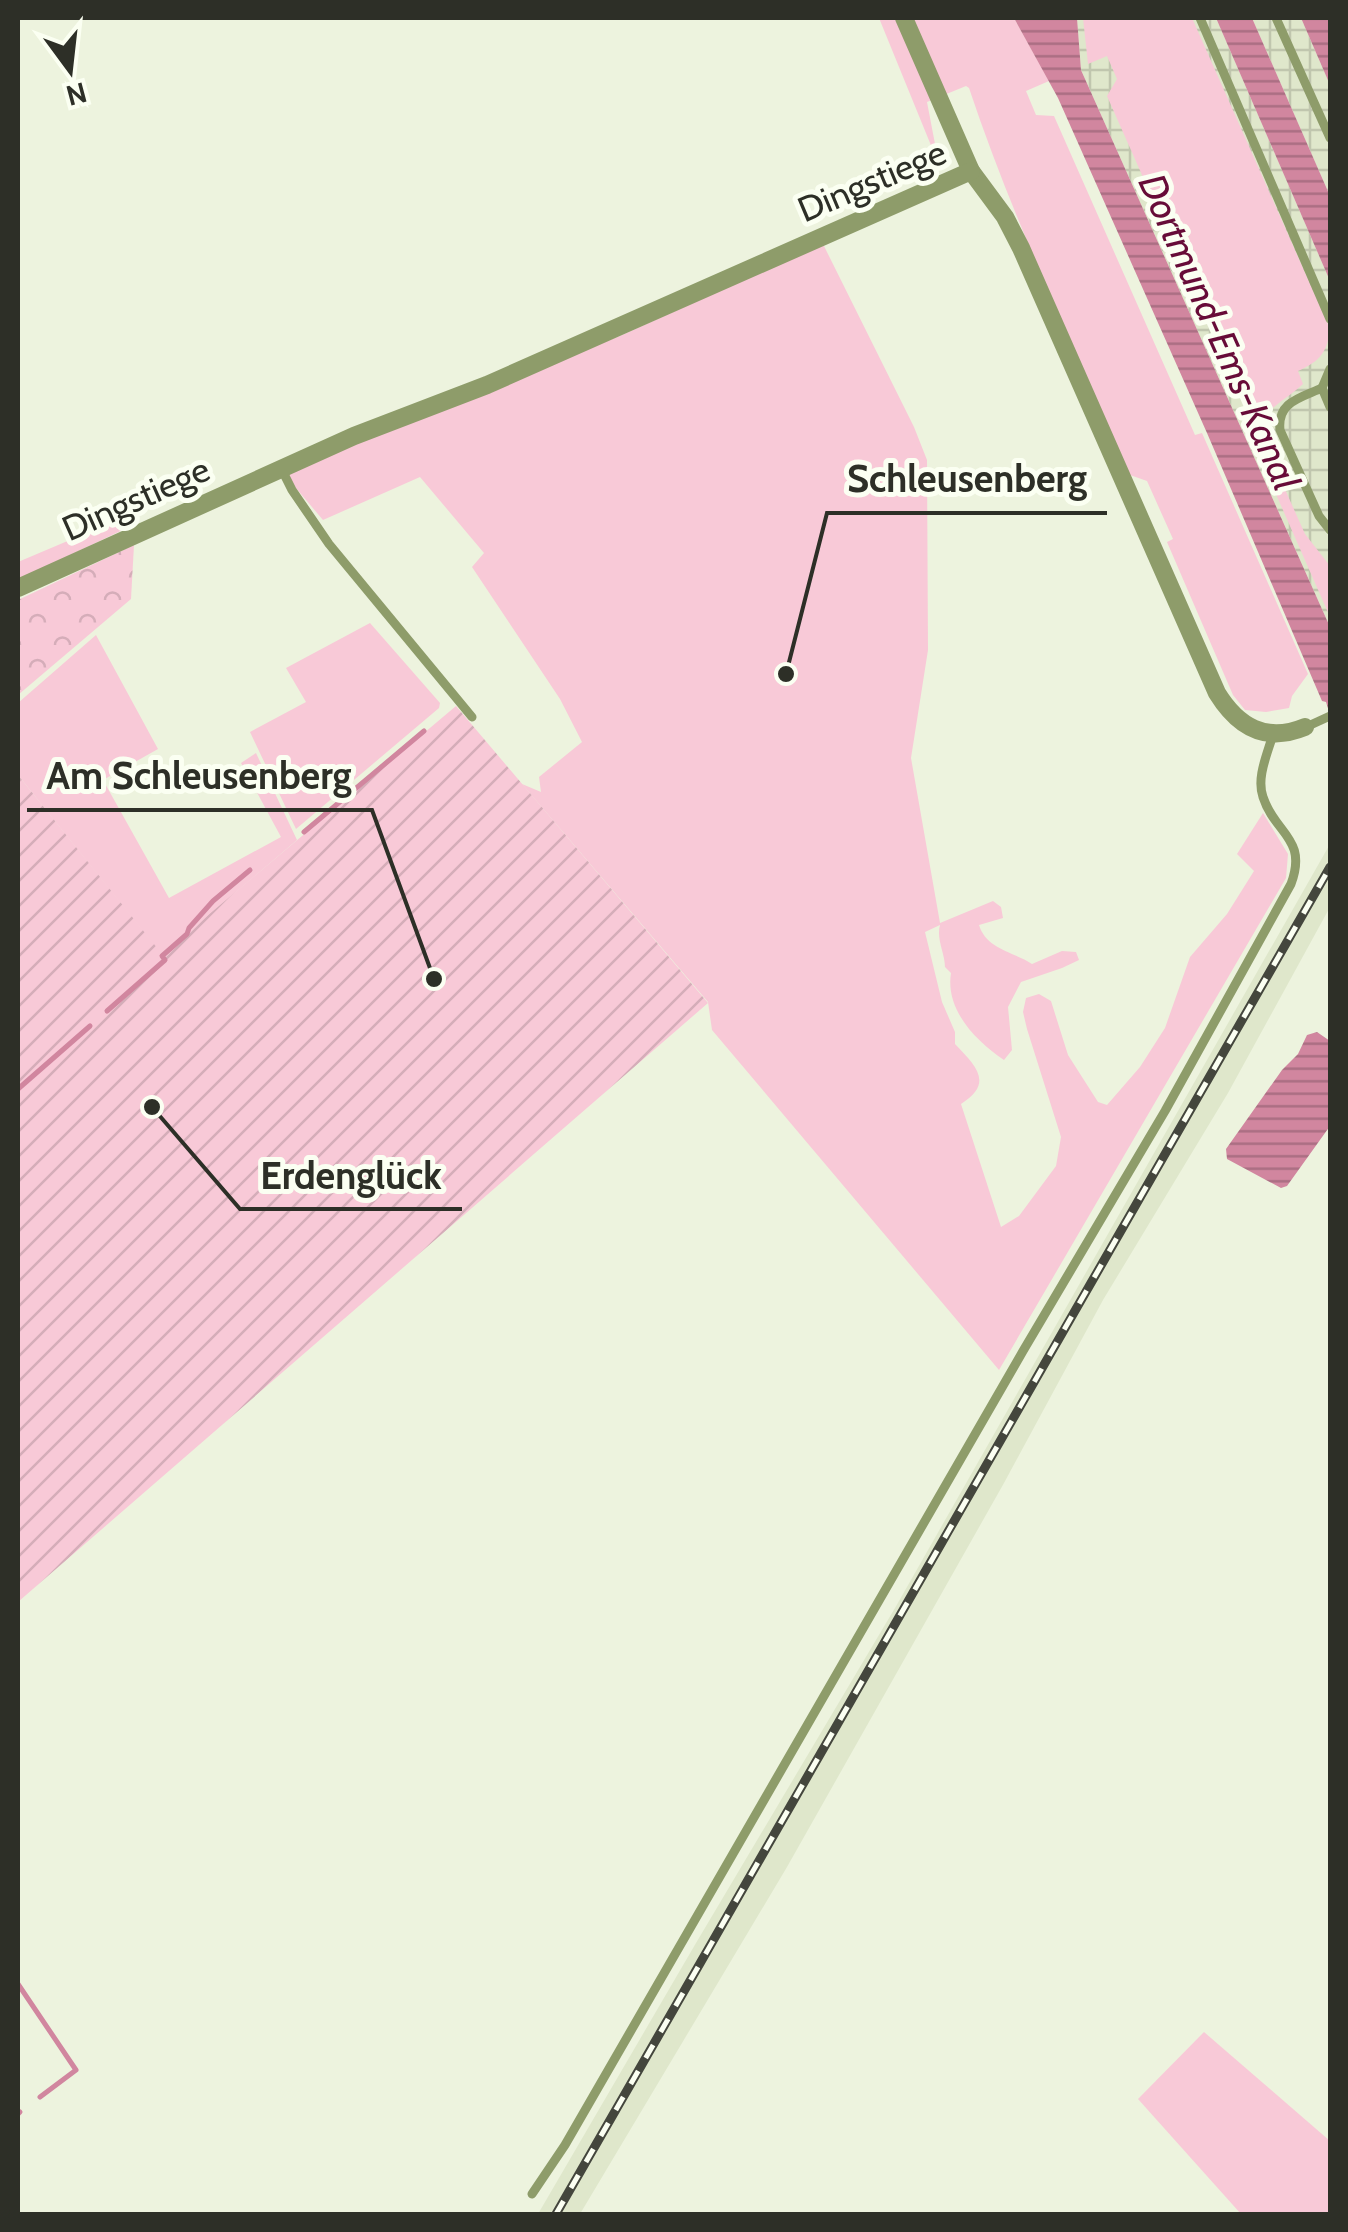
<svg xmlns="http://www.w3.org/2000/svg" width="1348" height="2232" font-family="Cabin,sans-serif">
<defs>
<pattern id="industrial-grid" width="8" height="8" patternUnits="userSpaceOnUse" patternTransform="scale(2.5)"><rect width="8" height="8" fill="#dfe7cb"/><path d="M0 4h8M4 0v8" fill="none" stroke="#c0c6ae"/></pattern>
<pattern id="forest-crowns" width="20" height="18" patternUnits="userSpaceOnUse" patternTransform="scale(2.5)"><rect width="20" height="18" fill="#f8c9d7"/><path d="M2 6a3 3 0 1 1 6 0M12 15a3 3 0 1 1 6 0" fill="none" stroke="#d5adb9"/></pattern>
<pattern id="garden-furrows" width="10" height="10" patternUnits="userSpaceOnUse" patternTransform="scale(2.5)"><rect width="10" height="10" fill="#f8c9d7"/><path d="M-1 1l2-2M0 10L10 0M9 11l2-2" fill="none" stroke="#d5adb9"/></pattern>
<pattern id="water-rules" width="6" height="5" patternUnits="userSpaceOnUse" patternTransform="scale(2.5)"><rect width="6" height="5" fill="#d1869f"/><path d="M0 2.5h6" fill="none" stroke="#aa6e82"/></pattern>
</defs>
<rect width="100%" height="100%" fill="#edf3de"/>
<path fill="#dfe7cb" d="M 1330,844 L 1330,907 L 1228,1093 L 1103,1300 L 1004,1483 L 787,1867 L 580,2214 L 538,2214 L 696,1943 L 895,1608 Z"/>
<g fill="url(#industrial-grid)">
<path d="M 1077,18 L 1216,18 L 1330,281 L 1330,627 L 1081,70 Z"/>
<path d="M 1252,18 L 1301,18 L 1330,85 L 1330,196 Z"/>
</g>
<g fill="#f8c9d7">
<path d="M 879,18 L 1014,18 L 1049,81 L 1026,91 L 1036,115 L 1054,116 L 1195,435 L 1202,433 L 1308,674 L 1292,696 L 1289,708 L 1266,712 L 1245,710 L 1233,695 L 1167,542 L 1173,539 L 1147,481 L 1130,475 C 1074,347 1013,220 969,88 L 966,86 L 927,102 L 939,165 Z"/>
<path d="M 1083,18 L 1192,18 L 1330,329 C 1327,353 1320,361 1298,371 L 1303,384 C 1288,398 1274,404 1260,421 L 1262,438 L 1305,534 L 1330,566 L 1330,617 L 1246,426 L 1248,414 L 1107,96 L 1117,79 L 1107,56 L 1088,64 Z"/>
<path d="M 823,244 L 914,427 L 927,460 L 928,650 L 911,758 L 940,923 L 993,901 L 1001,907 L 1003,918 L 979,925 C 986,949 1014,952 1032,964 L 1062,951 L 1076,952 L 1079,960 L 1062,968 L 1021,982 L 1008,1007 L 1012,1050 L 1004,1060 C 976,1041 945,1010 951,973 L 945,967 C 945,953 936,939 940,925 L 925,932 L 942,1002 L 955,1032 L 955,1044 C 975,1065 995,1083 961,1104 L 1001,1227 L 1019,1216 L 1056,1166 L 1061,1137 L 1027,1029 L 1023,1012 L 1026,998 L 1039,994 L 1051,1001 L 1068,1055 L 1098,1102 L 1107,1105 L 1140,1067 L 1165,1028 L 1190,957 L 1227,914 L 1254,871 L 1237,854 L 1263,813 L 1288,854 L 1286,878 L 999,1370 L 712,1030 L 708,1002 L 522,784 L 541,792 L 539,777 L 582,742 L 560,699 L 472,567 L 484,553 L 420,477 L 323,520 L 284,474 L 397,424 L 620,336 Z"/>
<path d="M 129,515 L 129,527 L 18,580 L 18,562 Z"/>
<path d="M 370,623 L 440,703 L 439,708 L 296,829 L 250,732 L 306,702 L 286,668 Z"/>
<path d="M 96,635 L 158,749 L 103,780 L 169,898 L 281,837 L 241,763 L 256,753 L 297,840 L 162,955 L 18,775 L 18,703 Z"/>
<path d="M 1204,2032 L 1330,2141 L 1330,2214 L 1241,2214 L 1138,2099 Z"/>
</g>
<path fill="url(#forest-crowns)" d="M 134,545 L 131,599 L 18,695 L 18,600 Z"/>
<path fill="url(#garden-furrows)" d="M 456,706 L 708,1003 L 18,1602 L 18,775 L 162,954 Z"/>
<g fill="url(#water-rules)">
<path d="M 1014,18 L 1077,18 L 1081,70 L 1330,627 L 1330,715 L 1326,702 L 1322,701 L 1207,433 L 1058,98 Z"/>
<path d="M 1216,18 L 1252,18 L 1330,196 L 1330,281 Z"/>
<path d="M 1301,18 L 1330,18 L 1330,85 Z"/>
<path d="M 1317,1032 L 1330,1041 L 1330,1126 L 1287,1186 L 1281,1188 L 1227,1159 L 1226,1149 L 1282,1070 L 1298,1054 L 1307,1035 Z"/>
</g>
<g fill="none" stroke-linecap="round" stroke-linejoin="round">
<g stroke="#d1869f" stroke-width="5">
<path d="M 304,832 L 424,731"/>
<path d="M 107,1011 L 165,960 L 162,956 L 187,934 L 189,928 L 213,901 L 250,870"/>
<path d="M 18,1089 L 90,1026"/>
<path d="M 18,1984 L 76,2070 L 40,2097"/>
<path d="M 18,2114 L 20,2112"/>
</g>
<g stroke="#8e9c6a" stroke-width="9">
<path d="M 1200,18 L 1330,319"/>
<path d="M 1276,18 L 1330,138"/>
<path d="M 1322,388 L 1330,369"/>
<path d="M 1330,407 L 1322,388 C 1300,398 1277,402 1280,430 L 1319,516 L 1330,530"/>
<path d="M 281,468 L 292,490 L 329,544 L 472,717"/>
<path d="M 1306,727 L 1330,716"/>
<path d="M 532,2194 L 565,2145 L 1023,1351 L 1165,1111 L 1291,884 C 1308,838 1275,834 1263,797 C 1256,777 1268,753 1273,734"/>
</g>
<g stroke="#8e9c6a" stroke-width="18">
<path d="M 904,18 L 971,171 L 1005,217 L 1021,248 L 1217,693 C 1238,727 1266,743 1305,727"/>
<path d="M 18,588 L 354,436 L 487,385 L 971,171"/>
</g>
<defs>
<path id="rail" d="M 556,2214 L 1330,867"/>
</defs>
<use href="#rail" stroke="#44463d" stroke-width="9"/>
<use href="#rail" stroke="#fbfff2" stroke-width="5" stroke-dasharray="15" stroke-linecap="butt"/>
</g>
<g text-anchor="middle" stroke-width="10" stroke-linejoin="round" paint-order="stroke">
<g font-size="35" fill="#2d2f27" stroke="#fbfff2">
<text transform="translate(872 181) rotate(-23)" y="12">Dingstiege</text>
<text transform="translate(136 499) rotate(-24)" y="12">Dingstiege</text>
</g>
<g font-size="38" font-style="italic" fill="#670c38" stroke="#fbfff2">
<text transform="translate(1219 332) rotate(66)" y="13">Dortmund-Ems-Kanal</text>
</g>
</g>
<path fill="none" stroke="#2d2f27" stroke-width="4" d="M786 674L827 513H1107M434 979L372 810H27M152 1107L240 1209H462"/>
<g fill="#2d2f27" stroke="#fbfff2" stroke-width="4">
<circle cx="786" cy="674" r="10"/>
<circle cx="434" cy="979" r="10"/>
<circle cx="152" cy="1107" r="10"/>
</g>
<g font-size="38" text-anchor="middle" font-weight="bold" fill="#2d2f27" stroke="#fbfff2" stroke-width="10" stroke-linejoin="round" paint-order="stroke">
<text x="967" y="492">Schleusenberg</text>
<text x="199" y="789">Am Schleusenberg</text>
<text x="351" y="1189">Erdenglück</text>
</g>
<rect width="1348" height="2232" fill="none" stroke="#2d2f27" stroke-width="40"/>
<g transform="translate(70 70) rotate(165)" stroke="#fbfff2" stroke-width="8" paint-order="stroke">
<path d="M0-8L18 38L0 25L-18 38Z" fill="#2d2f27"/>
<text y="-15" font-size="28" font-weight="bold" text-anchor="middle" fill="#2d2f27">N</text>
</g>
</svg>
